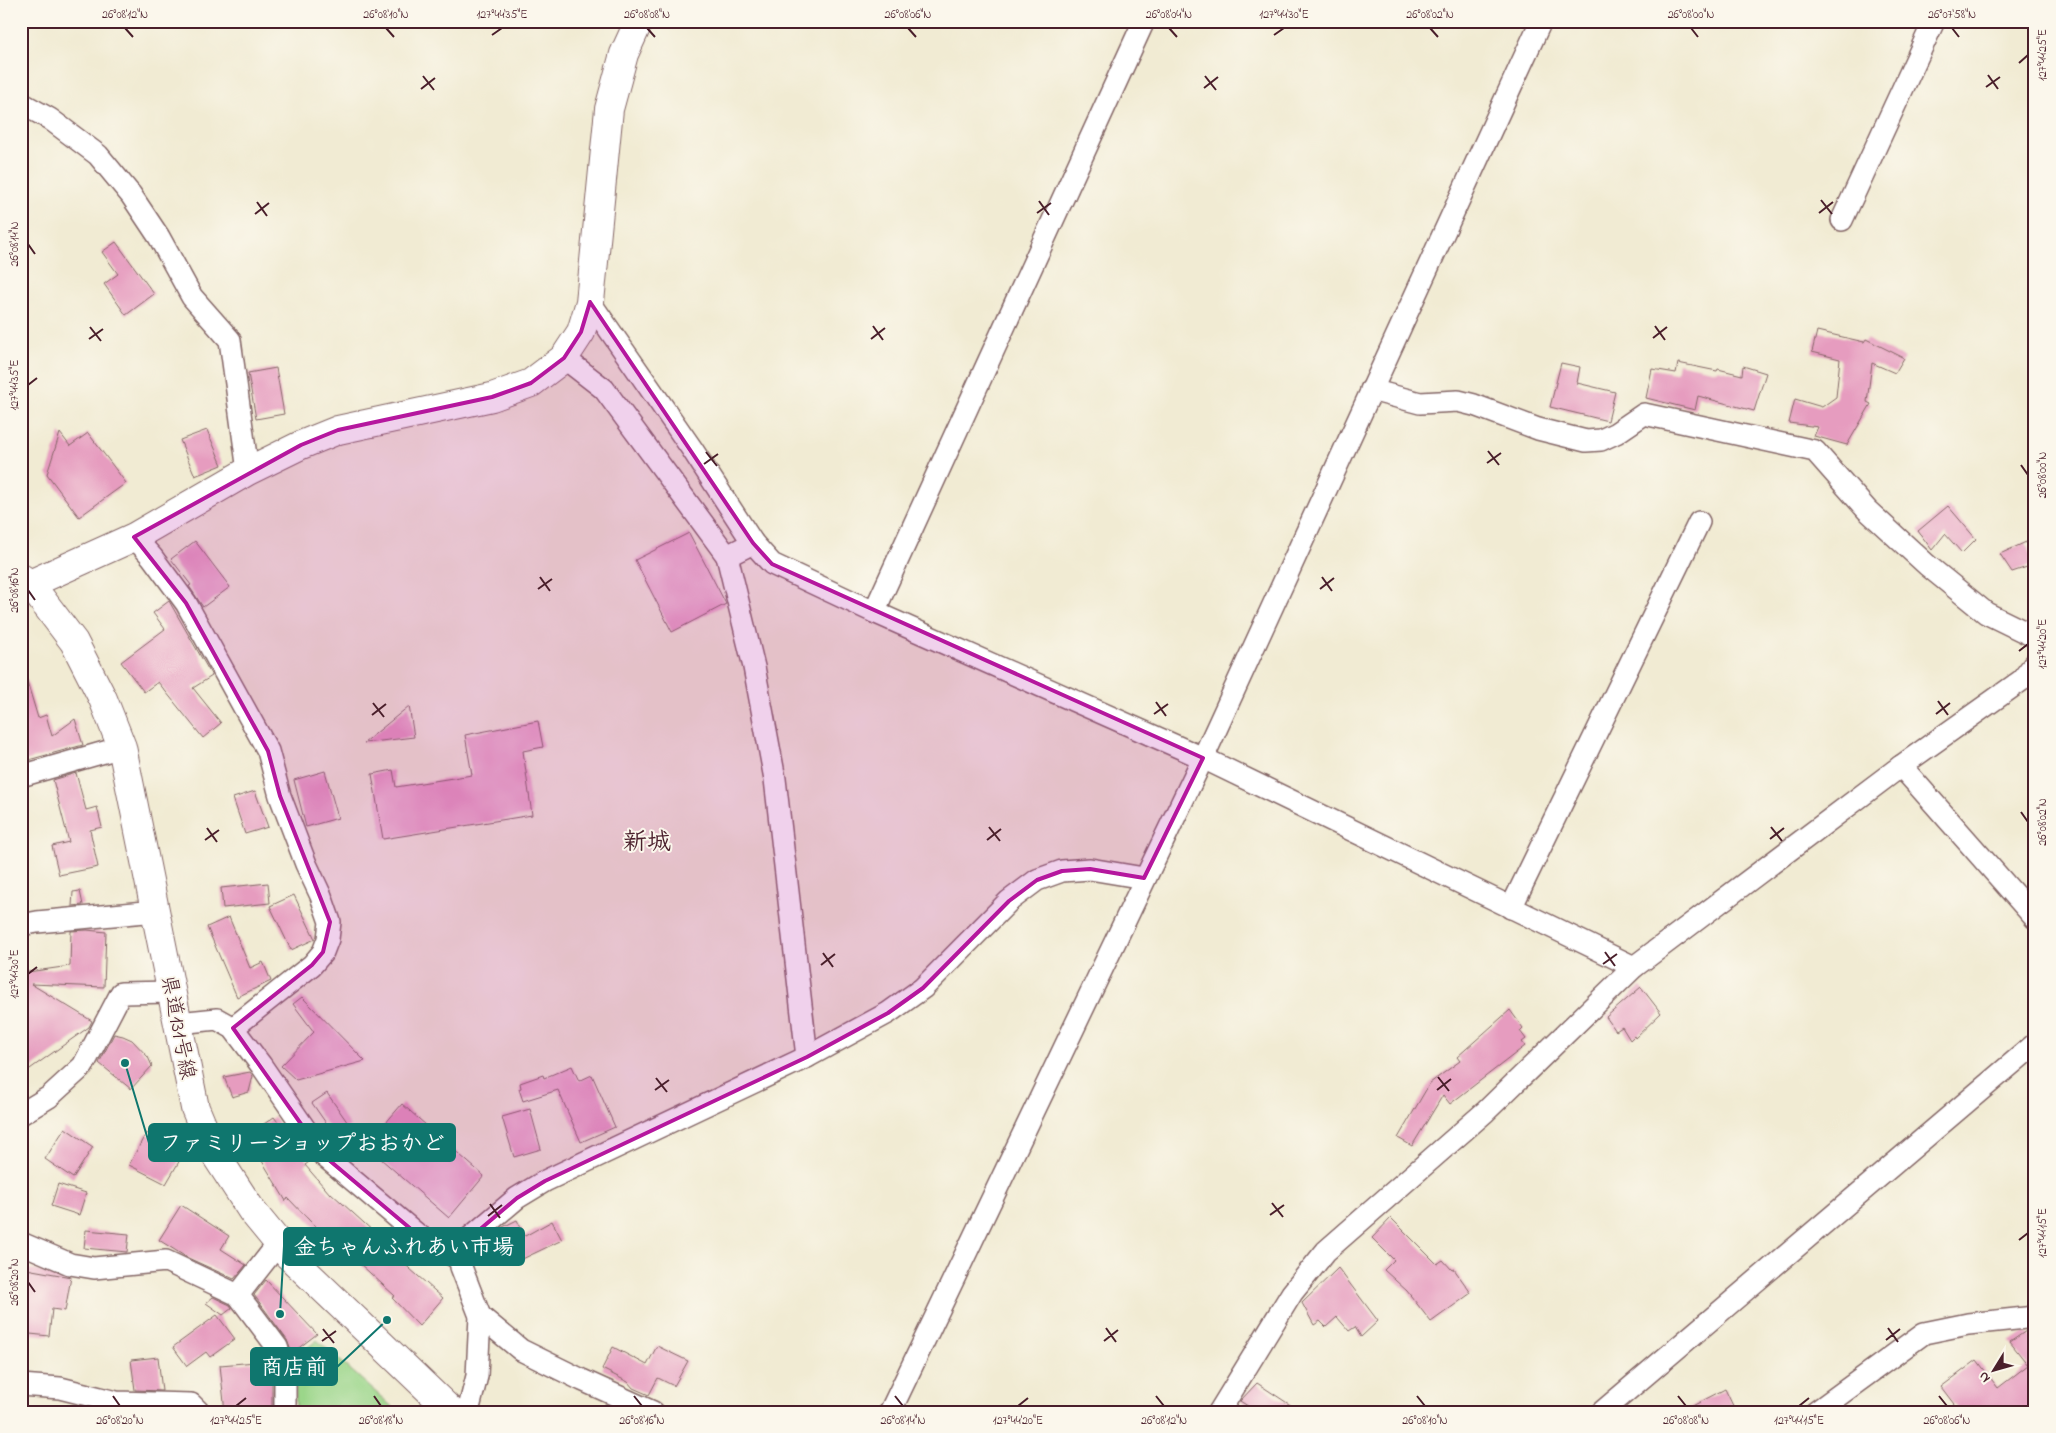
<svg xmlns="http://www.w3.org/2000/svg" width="2056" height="1433" font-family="'Indie Flower','Klee One',sans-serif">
<rect width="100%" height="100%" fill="#fbf7ec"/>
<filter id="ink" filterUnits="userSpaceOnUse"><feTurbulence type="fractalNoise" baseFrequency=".02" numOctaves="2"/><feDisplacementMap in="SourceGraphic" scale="10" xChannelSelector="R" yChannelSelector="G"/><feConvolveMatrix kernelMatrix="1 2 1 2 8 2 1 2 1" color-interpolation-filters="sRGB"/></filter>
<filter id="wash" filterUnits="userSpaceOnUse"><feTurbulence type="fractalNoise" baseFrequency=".0096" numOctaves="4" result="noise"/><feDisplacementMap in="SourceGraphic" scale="20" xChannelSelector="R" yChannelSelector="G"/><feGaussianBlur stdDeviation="1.12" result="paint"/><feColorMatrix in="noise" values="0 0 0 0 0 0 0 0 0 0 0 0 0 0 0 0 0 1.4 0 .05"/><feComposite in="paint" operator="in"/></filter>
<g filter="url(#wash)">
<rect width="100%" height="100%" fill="#f1ebd3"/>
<path fill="#9bd68a" stroke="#727a5a" d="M 317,1340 L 398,1412 L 296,1412 L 295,1358 Z"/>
<g id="blocks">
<g fill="#e69cbf">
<path d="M 116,242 L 154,294 L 126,315 L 104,284 L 118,274 L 102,252 Z"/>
<path d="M 1817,331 L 1864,342 L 1866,339 L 1904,358 L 1895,373 L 1872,363 L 1867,402 L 1871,404 L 1847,445 L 1814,436 L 1818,427 L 1789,423 L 1795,399 L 1822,407 L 1836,397 L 1840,359 L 1812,352 Z"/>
<path d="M 1561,363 L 1580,367 L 1577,383 L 1615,392 L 1608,421 L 1550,407 Z"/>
<path d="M 1678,363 L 1717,371 L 1718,369 L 1742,375 L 1743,366 L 1766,373 L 1754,411 L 1698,396 L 1695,410 L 1646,398 L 1652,369 L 1676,373 Z"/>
<path d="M 276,368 L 284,414 L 256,419 L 248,373 Z"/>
<path d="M 207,430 L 222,465 L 195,476 L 180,440 Z"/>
<path d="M 60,433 L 70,446 L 88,433 L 126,483 L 79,517 L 47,474 Z"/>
<path d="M 1948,506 L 1976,539 L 1962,553 L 1945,534 L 1932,550 L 1918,531 Z"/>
<path d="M 689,533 L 726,604 L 672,632 L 635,560 Z"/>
<path d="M 195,541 L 230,587 L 203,607 L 189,586 L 191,585 L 171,559 Z"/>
<path d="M 2026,542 L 2033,565 L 2012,572 L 2000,554 Z"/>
<path d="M 169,601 L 212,676 L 193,688 L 221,723 L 203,738 L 158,682 L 144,692 L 121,662 L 165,629 L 153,613 Z"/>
<path d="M 21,678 L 26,678 L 38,718 L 46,715 L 52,736 L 75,719 L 83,745 L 21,762 Z"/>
<path d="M 409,706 L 414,737 L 364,743 Z"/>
<path d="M 538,721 L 543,747 L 523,751 L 532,815 L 383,839 L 372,774 L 393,770 L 396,787 L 472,775 L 465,735 Z"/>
<path d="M 325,771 L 338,818 L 306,827 L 294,780 Z"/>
<path d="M 76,773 L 86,810 L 97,807 L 102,827 L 90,830 L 98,867 L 59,875 L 52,846 L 69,842 L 53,780 Z"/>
<path d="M 255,791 L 268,827 L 245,834 L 233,798 Z"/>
<path d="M 268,883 L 270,903 L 223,908 L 221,888 Z"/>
<path d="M 80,891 L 83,905 L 72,906 L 73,892 Z"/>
<path d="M 294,895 L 315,939 L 291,950 L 270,906 Z"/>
<path d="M 229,917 L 250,968 L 263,962 L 271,981 L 237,997 L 207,927 Z"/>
<path d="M 71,931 L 87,930 L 106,932 L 104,987 L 31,984 L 92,1021 L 89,1027 L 27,1071 L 21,1037 L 21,973 L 70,966 Z"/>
<path d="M 1641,987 L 1661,1013 L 1635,1038 L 1634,1036 L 1630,1040 L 1622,1027 L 1616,1031 L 1606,1017 Z"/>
<path d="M 302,997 L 365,1061 L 296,1080 L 281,1066 L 314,1032 L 293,1004 Z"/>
<path d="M 1510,1010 L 1523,1028 L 1520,1031 L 1526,1039 L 1522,1042 L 1525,1046 L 1450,1104 L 1443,1095 L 1412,1146 L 1398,1138 L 1430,1083 L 1460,1061 L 1457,1057 Z"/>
<path d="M 114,1034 L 123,1036 L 132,1040 L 148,1057 L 152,1066 L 131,1089 L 99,1063 Z"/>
<path d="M 572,1066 L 579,1081 L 592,1075 L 615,1127 L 581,1142 L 558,1090 L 523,1101 L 519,1089 L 521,1088 L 520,1083 L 543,1075 L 544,1078 Z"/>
<path d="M 250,1072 L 253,1076 L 249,1092 L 232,1097 L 224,1077 Z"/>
<path d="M 327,1093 L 350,1126 L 335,1136 L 312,1103 Z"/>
<path d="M 402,1104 L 484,1176 L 449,1218 L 366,1146 Z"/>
<path d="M 530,1109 L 541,1149 L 514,1157 L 502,1117 Z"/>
<path d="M 274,1117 L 309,1162 L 305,1165 L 330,1194 L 331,1193 L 386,1243 L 384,1246 L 443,1298 L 419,1326 L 392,1298 L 395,1296 L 333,1239 L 330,1242 L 288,1198 L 286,1201 L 247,1136 Z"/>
<path d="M 65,1128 L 93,1147 L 73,1178 L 45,1159 Z"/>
<path d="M 146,1133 L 184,1153 L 166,1184 L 129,1165 Z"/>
<path d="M 58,1184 L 86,1193 L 79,1215 L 51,1206 Z"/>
<path d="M 181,1205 L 229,1236 L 221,1249 L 246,1265 L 234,1279 L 186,1257 L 159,1240 Z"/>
<path d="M 1391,1218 L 1437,1264 L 1443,1260 L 1452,1270 L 1454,1269 L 1471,1293 L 1431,1322 L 1407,1291 L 1384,1270 L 1394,1260 L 1372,1238 Z"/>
<path d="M 517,1220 L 525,1236 L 552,1221 L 562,1240 L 514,1263 L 499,1229 Z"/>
<path d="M 86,1230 L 129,1234 L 127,1252 L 84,1248 Z"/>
<path d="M 21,1268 L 71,1277 L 65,1311 L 52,1309 L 49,1336 L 21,1333 L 24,1304 L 21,1303 Z"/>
<path d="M 1338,1268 L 1378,1321 L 1361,1337 L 1355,1327 L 1349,1331 L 1337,1317 L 1326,1327 L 1320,1321 L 1314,1325 L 1302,1303 Z"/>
<path d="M 266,1280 L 317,1334 L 292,1353 L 287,1340 L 254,1295 Z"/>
<path d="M 213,1297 L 230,1305 L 232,1308 L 223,1315 L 206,1303 Z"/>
<path d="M 217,1315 L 235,1339 L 210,1357 L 206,1352 L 187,1366 L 173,1347 Z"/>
<path d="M 2026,1331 L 2035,1342 L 2035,1412 L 1960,1412 L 1941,1387 L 1977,1360 L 1998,1388 L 2028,1365 L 2010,1342 Z"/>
<path d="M 657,1346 L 688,1361 L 674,1386 L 658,1378 L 649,1395 L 633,1388 L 628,1382 L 602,1369 L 613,1347 L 647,1365 Z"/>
<path d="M 158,1357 L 162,1391 L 135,1390 L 131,1360 Z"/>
<path d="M 268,1361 L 272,1374 L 272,1411 L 225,1412 L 220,1365 Z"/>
<path d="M 1257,1383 L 1301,1412 L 1257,1412 L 1240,1401 Z"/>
<path d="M 1725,1389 L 1736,1412 L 1681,1412 Z"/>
</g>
</g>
</g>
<g filter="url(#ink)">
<use href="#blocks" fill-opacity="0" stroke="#846666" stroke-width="1"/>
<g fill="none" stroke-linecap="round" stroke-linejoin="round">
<defs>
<g id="street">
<path d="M 21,103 L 50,119 L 98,155 L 131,195 L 159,237 L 192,297 L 230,340 L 248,471"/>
<path d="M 1842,220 L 1934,21"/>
<path d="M 590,302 L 692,449 L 753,543 L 772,564 L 874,612 L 1203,758 L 1634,967"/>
<path d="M 564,358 L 604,389 L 727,556"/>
<path d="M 1371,390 L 1420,403 L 1458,401 L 1474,405 L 1538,429 L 1586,441 L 1601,440 L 1616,433 L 1644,414 L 1815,451 L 1867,510 L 1927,565 L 1986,613 L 2035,637"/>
<path d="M 134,537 L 152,557 L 186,603 L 268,751 L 280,796 L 306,864 L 321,896 L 330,922 L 328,939 L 323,952 L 312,965 L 233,1028"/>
<path d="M 753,543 L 727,556 L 754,667 L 775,779 L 807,1057"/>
<path d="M 874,612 L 1144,21"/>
<path d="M 1901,766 L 2035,918"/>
<path d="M 21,776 L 122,747"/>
<path d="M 1511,908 L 1699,522"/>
<path d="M 21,925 L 37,922 L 156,911"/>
<path d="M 178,1023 L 217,1019 L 233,1028 L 261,1065 L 323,1155 L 418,1235 L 462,1261"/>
<path d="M 21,1114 L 49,1097 L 83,1066 L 121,993 L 172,992"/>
<path d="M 21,1243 L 70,1264 L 94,1268 L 166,1261 L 238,1295 L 277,1347 L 285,1372 L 285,1412"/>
<path d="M 238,1295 L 278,1244"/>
<path d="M 480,1316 L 521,1350 L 582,1380 L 653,1412"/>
<path d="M 21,1385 L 60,1388 L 116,1402 L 191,1404 L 199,1412"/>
<path d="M 468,1412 L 477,1376 L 480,1316 L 461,1267 L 465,1242 L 517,1198 L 545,1181 L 807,1057 L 888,1013 L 923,988 L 1009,901 L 1037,880 L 1062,871 L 1090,869 L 1144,878"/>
<path d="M 890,1412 L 1203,758 L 1541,21"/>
<path d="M 1219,1412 L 1292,1293 L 1326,1251 L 1485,1112 L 1634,967 L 1901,766 L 2022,680 L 2035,663"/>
<path d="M 1602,1412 L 2035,1044"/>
<path d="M 1816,1412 L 1924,1333 L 1968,1324 L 2035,1317"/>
</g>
<g id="secondary">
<path d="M 21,578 L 30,584 L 74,642 L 103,699 L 122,747 L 195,1108 L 213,1151 L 252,1211 L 289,1256 L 452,1412"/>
<path d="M 30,584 L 134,537 L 248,471 L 301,445 L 338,430 L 492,397 L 531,383 L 564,358 L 581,332 L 590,302 L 609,109 L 624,54 L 639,21"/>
</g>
</defs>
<use href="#street" stroke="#846666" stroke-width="24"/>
<use href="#secondary" stroke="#846666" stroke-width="30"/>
<use href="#street" stroke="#fff" stroke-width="21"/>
<use href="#secondary" stroke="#fff" stroke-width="28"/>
</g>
</g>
<path fill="#b5179e" fill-opacity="0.2" stroke="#b5179e" stroke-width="4" stroke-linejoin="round" d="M 590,302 L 753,543 L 772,564 L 1203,758 L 1144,878 L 1090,869 L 1062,871 L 1037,880 L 1009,901 L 923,988 L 888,1013 L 807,1057 L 545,1181 L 517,1198 L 465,1242 L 462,1261 L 418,1235 L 323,1155 L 233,1028 L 312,965 L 323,952 L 330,922 L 280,796 L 268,751 L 186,603 L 134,537 L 301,445 L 338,430 L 492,397 L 531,383 L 564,358 L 581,332 Z"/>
<path fill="none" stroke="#4a1f2b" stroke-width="2" d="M 125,28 L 133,37M 386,28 L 394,37M 647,28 L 655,37M 908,28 L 916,37M 1169,28 L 1177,37M 1430,28 L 1438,37M 1691,28 L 1698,37M 1952,28 L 1959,37M 492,35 L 502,28M 1274,35 L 1284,28M 2019,63 L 2028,55M 1988,75 L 1998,89M 423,76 L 434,90M 1205,76 L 1216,90M 1986,87 L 2000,77M 1204,88 L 1218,77M 421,89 L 435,78M 1821,200 L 1832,214M 1039,201 L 1049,215M 257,202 L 267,216M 1037,213 L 1051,203M 1819,213 L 1833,202M 255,214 L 269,203M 28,244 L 35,254M 873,326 L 883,340M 1655,326 L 1665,340M 90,327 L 101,341M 1653,338 L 1667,327M 89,339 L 103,329M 871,339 L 885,328M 28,385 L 37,378M 1488,451 L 1499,465M 706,452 L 717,466M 1487,463 L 1501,453M 704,464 L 718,454M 2021,465 L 2028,475M 540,577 L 550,591M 1322,577 L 1332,591M 538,589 L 552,579M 1320,589 L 1334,578M 28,590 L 35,600M 2019,651 L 2028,644M 1938,701 L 1948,715M 1156,702 L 1166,716M 373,703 L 384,717M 1154,714 L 1168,704M 1936,714 L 1950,703M 372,715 L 386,704M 2021,812 L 2028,822M 989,827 L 1000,841M 1771,827 L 1782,841M 207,828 L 217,842M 1770,839 L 1784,828M 205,840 L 219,830M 987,840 L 1001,829M 1605,952 L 1615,966M 823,953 L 833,967M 1603,964 L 1617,954M 821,965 L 835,954M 28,974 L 37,967M 1438,1077 L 1449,1091M 656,1078 L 667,1092M 655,1090 L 669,1080M 1437,1090 L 1451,1079M 1272,1203 L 1283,1217M 490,1204 L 500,1218M 1270,1215 L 1284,1205M 488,1216 L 502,1205M 2019,1240 L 2028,1233M 28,1282 L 35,1292M 1106,1328 L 1116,1342M 1888,1328 L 1898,1342M 323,1329 L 334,1343M 1886,1340 L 1900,1329M 322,1341 L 336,1331M 1104,1341 L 1118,1330M 113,1396 L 120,1406M 374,1396 L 381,1406M 634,1396 L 642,1406M 895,1396 L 903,1406M 1156,1396 L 1164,1406M 1417,1396 L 1425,1406M 1678,1396 L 1686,1406M 1939,1396 L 1947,1406M 236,1406 L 246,1398M 1018,1406 L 1028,1398M 1799,1406 L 1809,1398"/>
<g text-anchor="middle" stroke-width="4" stroke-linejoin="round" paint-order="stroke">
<g font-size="21" fill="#4a1f2b" stroke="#fbf7ec">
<text transform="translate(179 1027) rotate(79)" y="7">県道131号線</text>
</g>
<g font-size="24" font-weight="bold" fill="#4a1f2b" stroke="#fbf7ec">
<text x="647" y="849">新城</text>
</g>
</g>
<path fill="none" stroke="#0f766e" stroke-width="2" d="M125 1063L149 1143M280 1314L284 1246M387 1320L337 1367"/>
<g fill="#0f766e" stroke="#fbf7ec" stroke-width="2">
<circle cx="125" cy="1063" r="5"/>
<circle cx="280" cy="1314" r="5"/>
<circle cx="387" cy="1320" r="5"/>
</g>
<g fill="#0f766e" stroke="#0f766e" stroke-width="2">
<rect x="149" y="1124" width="306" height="37" rx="5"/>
<rect x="284" y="1228" width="240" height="37" rx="5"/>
<rect x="251" y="1348" width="86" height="37" rx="5"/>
</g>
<g font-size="22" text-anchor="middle" font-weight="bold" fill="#fff">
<text x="302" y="1150">ファミリーショップおおかど</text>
<text x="404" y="1254">金ちゃんふれあい市場</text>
<text x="294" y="1374">商店前</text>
</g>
<rect width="2056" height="1433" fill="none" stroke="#fbf7ec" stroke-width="55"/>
<g transform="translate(1994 1370) rotate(233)" stroke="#fbf7ec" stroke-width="4" paint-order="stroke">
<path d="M0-4L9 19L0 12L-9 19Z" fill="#4a1f2b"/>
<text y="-8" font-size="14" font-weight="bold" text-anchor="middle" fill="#4a1f2b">N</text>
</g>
<rect x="28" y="28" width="2000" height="1378" fill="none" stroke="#4a1f2b" stroke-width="2"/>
<g font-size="12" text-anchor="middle" fill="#4a1f2b">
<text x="125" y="18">26°08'12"N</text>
<text x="386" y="18">26°08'10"N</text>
<text x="502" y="18">127°44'35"E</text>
<text x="647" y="18">26°08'08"N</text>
<text x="908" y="18">26°08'06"N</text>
<text x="1169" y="18">26°08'04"N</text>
<text x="1284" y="18">127°44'30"E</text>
<text x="1430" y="18">26°08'02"N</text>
<text x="1691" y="18">26°08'00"N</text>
<text x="1952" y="18">26°07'58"N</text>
<text transform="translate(2042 55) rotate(-90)" y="4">127°44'25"E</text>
<text transform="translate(14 244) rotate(-90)" y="4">26°08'14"N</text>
<text transform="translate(14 385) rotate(-90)" y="4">127°44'35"E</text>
<text transform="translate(2042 475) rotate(-90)" y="4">26°08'00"N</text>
<text transform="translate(14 590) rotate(-90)" y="4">26°08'16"N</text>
<text transform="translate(2042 644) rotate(-90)" y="4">127°44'20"E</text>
<text transform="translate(2042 822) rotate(-90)" y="4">26°08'02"N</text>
<text transform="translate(14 974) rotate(-90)" y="4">127°44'30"E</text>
<text transform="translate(2042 1233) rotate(-90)" y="4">127°44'15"E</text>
<text transform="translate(14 1282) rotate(-90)" y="4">26°08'20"N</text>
<text x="120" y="1424">26°08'20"N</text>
<text x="236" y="1424">127°44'25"E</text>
<text x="381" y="1424">26°08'18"N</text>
<text x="642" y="1424">26°08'16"N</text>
<text x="903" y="1424">26°08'14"N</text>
<text x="1018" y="1424">127°44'20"E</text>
<text x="1164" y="1424">26°08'12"N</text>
<text x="1425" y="1424">26°08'10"N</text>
<text x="1686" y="1424">26°08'08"N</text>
<text x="1799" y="1424">127°44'15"E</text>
<text x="1947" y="1424">26°08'06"N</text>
</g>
</svg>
